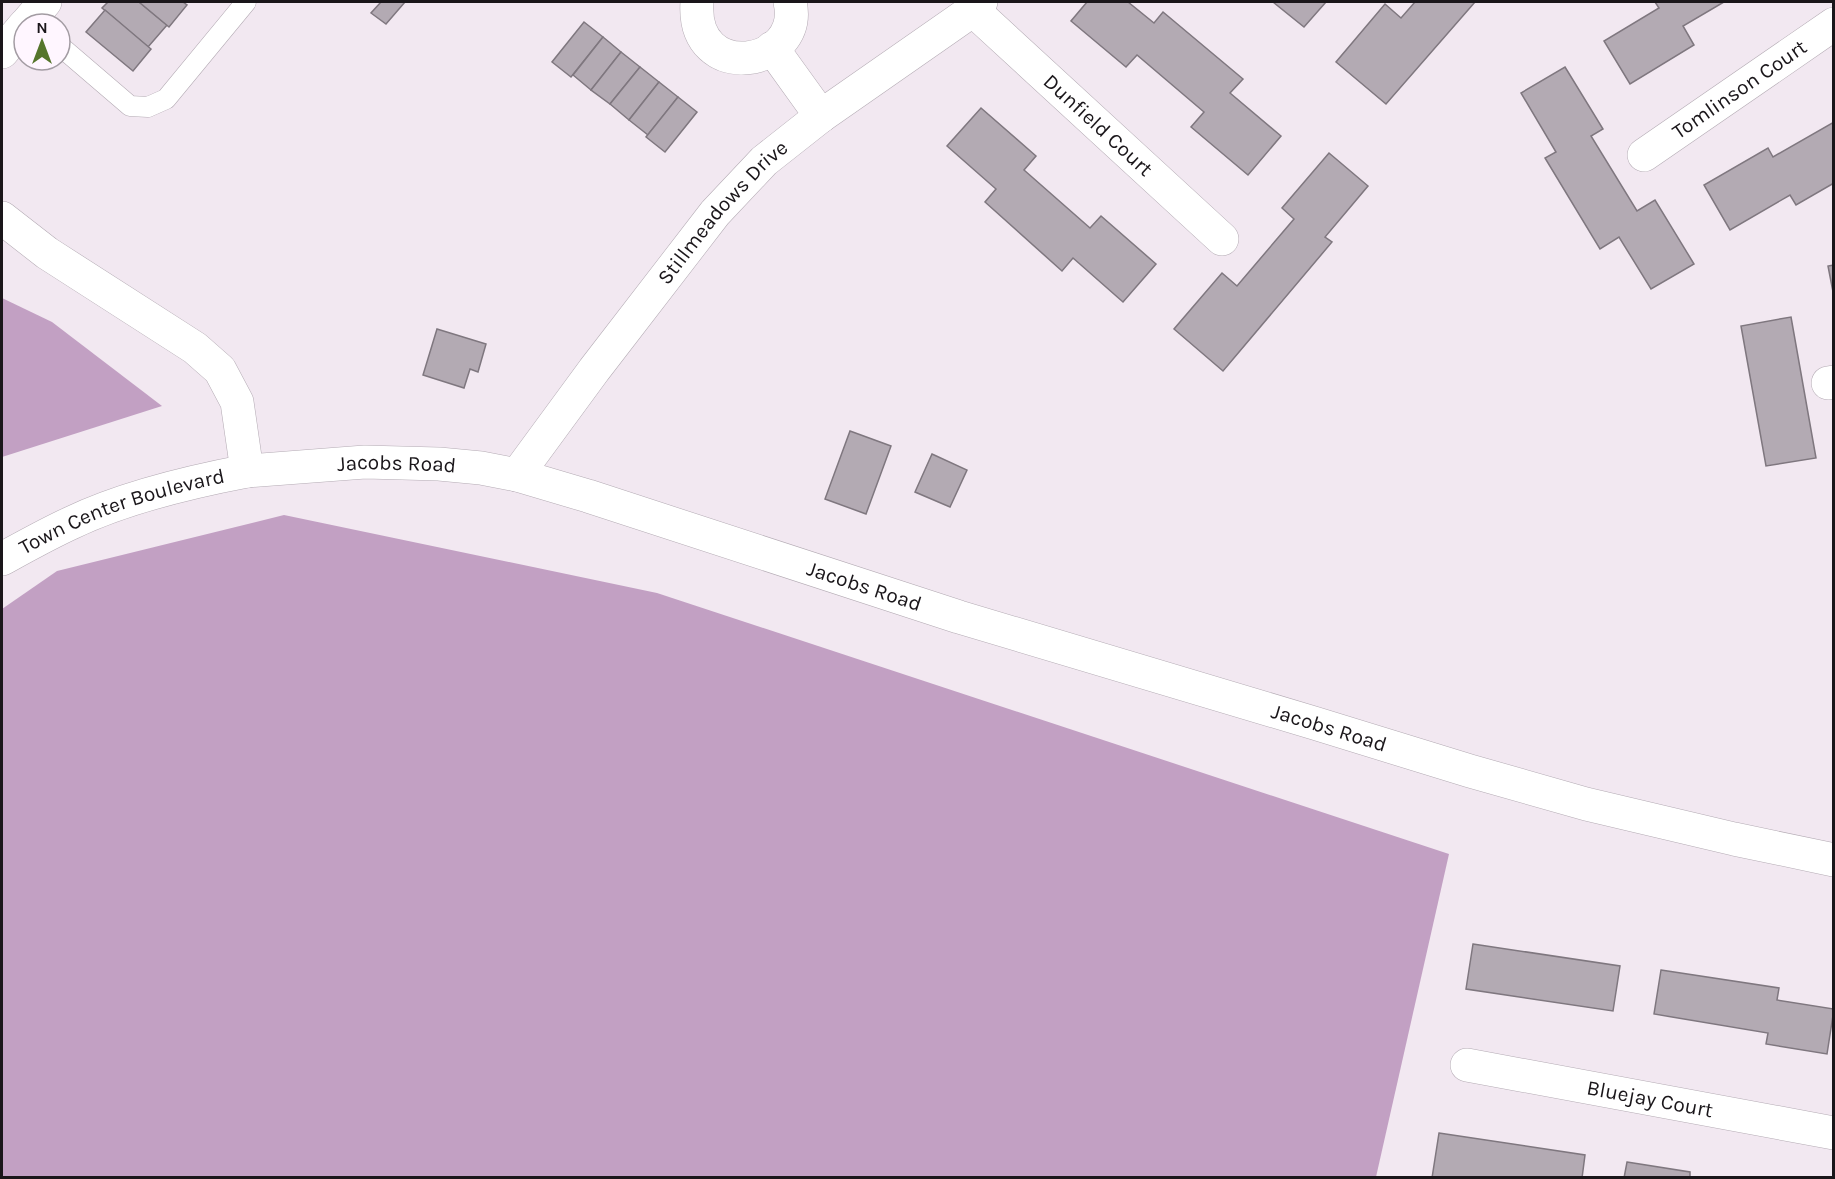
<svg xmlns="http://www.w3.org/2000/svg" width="1835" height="1179" font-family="Karla,sans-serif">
<rect width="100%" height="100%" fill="#f2e8f1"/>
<g fill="#c2a0c3">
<path d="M 2,298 L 52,322 L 162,406 L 2,457 Z"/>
<path d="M 284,515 L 657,593 L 1449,854 L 1376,1177 L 2,1177 L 2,609 L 57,571 Z"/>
</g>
<g fill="#b3aab3" stroke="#7f777f" stroke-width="1.5">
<path d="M 108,2 L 139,2 L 167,25 L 148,47 L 102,8 Z"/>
<path d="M 139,2 L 183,2 L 187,5 L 169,27 Z"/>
<path d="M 381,2 L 405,2 L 386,24 L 371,13 Z"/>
<path d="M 1087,2 L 1128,2 L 1154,23 L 1163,12 L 1243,79 L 1230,93 L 1281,136 L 1248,175 L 1191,127 L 1204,112 L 1137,55 L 1126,67 L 1071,21 Z"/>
<path d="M 1273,2 L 1326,2 L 1304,27 Z"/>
<path d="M 1415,2 L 1475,2 L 1386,104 L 1336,62 L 1385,4 L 1401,18 Z"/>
<path d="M 1655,2 L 1724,2 L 1683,26 L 1694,45 L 1630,84 L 1604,41 L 1659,8 Z"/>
<path d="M 105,10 L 151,49 L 133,71 L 86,32 Z"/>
<path d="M 584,22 L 603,37 L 571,77 L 552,62 Z"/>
<path d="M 603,37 L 621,52 L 591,90 L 573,75 Z"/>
<path d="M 621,52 L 640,67 L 610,104 L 591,90 Z"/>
<path d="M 640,67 L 659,82 L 629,120 L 610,104 Z"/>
<path d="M 1565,67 L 1603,129 L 1591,136 L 1637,211 L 1655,200 L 1694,264 L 1651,289 L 1619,237 L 1600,249 L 1545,158 L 1556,152 L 1521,93 Z"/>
<path d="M 659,82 L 678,97 L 648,135 L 629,120 Z"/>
<path d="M 678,97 L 697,112 L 665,152 L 646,137 Z"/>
<path d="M 981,108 L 1036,156 L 1024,170 L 1090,228 L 1101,216 L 1156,264 L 1123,302 L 1073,258 L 1062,271 L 985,202 L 996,189 L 947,146 Z"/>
<path d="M 1834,122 L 1834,183 L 1796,205 L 1790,195 L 1730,230 L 1704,185 L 1768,148 L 1773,157 Z"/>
<path d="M 1329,153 L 1368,186 L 1325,237 L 1332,242 L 1223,371 L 1174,329 L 1222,273 L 1237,286 L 1294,219 L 1282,208 Z"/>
<path d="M 1834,265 L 1834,297 L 1828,266 Z"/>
<path d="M 1791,317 L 1816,458 L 1766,466 L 1741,326 Z"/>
<path d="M 437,329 L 486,344 L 478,372 L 470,369 L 464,388 L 423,375 Z"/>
<path d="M 850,431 L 891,446 L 866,514 L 825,499 Z"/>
<path d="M 932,454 L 967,470 L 950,507 L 915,492 Z"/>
<path d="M 1473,944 L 1620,966 L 1613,1011 L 1466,989 Z"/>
<path d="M 1661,970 L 1779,988 L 1777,1000 L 1834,1009 L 1827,1054 L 1766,1044 L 1768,1033 L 1654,1014 Z"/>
<path d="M 1439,1133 L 1585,1155 L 1582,1178 L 1432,1178 Z"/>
<path d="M 1627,1162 L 1690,1172 L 1690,1178 L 1624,1178 Z"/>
</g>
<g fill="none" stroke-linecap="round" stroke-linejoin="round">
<defs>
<path id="lane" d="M 60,46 L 130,106 L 148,107 L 166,99 L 246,2"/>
<g id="street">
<path d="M 697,2 C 691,86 805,67 790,2"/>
<path id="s1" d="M 973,10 L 1222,239"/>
<path d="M 26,24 L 45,2"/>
<path d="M 772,48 L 821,116"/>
<path d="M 2,52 L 24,26"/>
<path id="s2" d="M 1644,155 L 1834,24"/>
<path d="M 1828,383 L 1834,382"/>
<path id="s3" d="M 517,475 L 594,370 L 715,213 L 764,161 L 821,116 L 973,10 L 981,2"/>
<path id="s4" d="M 1467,1065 L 1834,1133"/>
</g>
<g id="secondary">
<path id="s5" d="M 2,218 L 47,253 L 195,348 L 220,370 L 237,402 L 247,471 L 365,462 L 439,464 L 481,468 L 517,475 L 588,496 L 959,617 L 1314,723 L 1470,771 L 1586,804 L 1734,839 L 1834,860"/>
<path id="s6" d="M 2,559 C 24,547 47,534 71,523 C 125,497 189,482 247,471"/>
</g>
</defs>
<use href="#lane" stroke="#b4abb4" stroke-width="21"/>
<use href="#street" stroke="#b4abb4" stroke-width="34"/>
<use href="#secondary" stroke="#b4abb4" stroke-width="34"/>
<use href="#lane" stroke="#fff" stroke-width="20"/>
<use href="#street" stroke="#fff" stroke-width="33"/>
<use href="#secondary" stroke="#fff" stroke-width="33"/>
</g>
<g text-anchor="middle" stroke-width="4.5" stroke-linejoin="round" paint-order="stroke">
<g font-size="21" fill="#1a161a" stroke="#fff6ff">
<text dy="7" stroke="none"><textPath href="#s2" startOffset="116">Tomlinson Court</textPath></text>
<text dy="7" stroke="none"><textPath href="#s1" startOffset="170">Dunfield Court</textPath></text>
<text dy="7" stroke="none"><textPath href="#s3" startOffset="334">Stillmeadows Drive</textPath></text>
<text dy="7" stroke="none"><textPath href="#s5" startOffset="522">Jacobs Road</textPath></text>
<text dy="7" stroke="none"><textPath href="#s6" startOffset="130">Town Center Boulevard</textPath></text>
<text dy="7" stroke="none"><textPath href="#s5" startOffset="1008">Jacobs Road</textPath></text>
<text dy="7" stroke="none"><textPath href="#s5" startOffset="1494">Jacobs Road</textPath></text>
<text dy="7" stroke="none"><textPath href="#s4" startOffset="186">Bluejay Court</textPath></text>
</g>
</g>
<rect width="1835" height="1179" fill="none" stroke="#1a161a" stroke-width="6"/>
<g transform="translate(42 42)"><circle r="28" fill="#fff6ff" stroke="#a39ca3" stroke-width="1.5"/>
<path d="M0-4.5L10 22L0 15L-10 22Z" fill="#55752b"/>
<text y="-9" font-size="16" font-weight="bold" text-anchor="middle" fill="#1a161a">N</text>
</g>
</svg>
